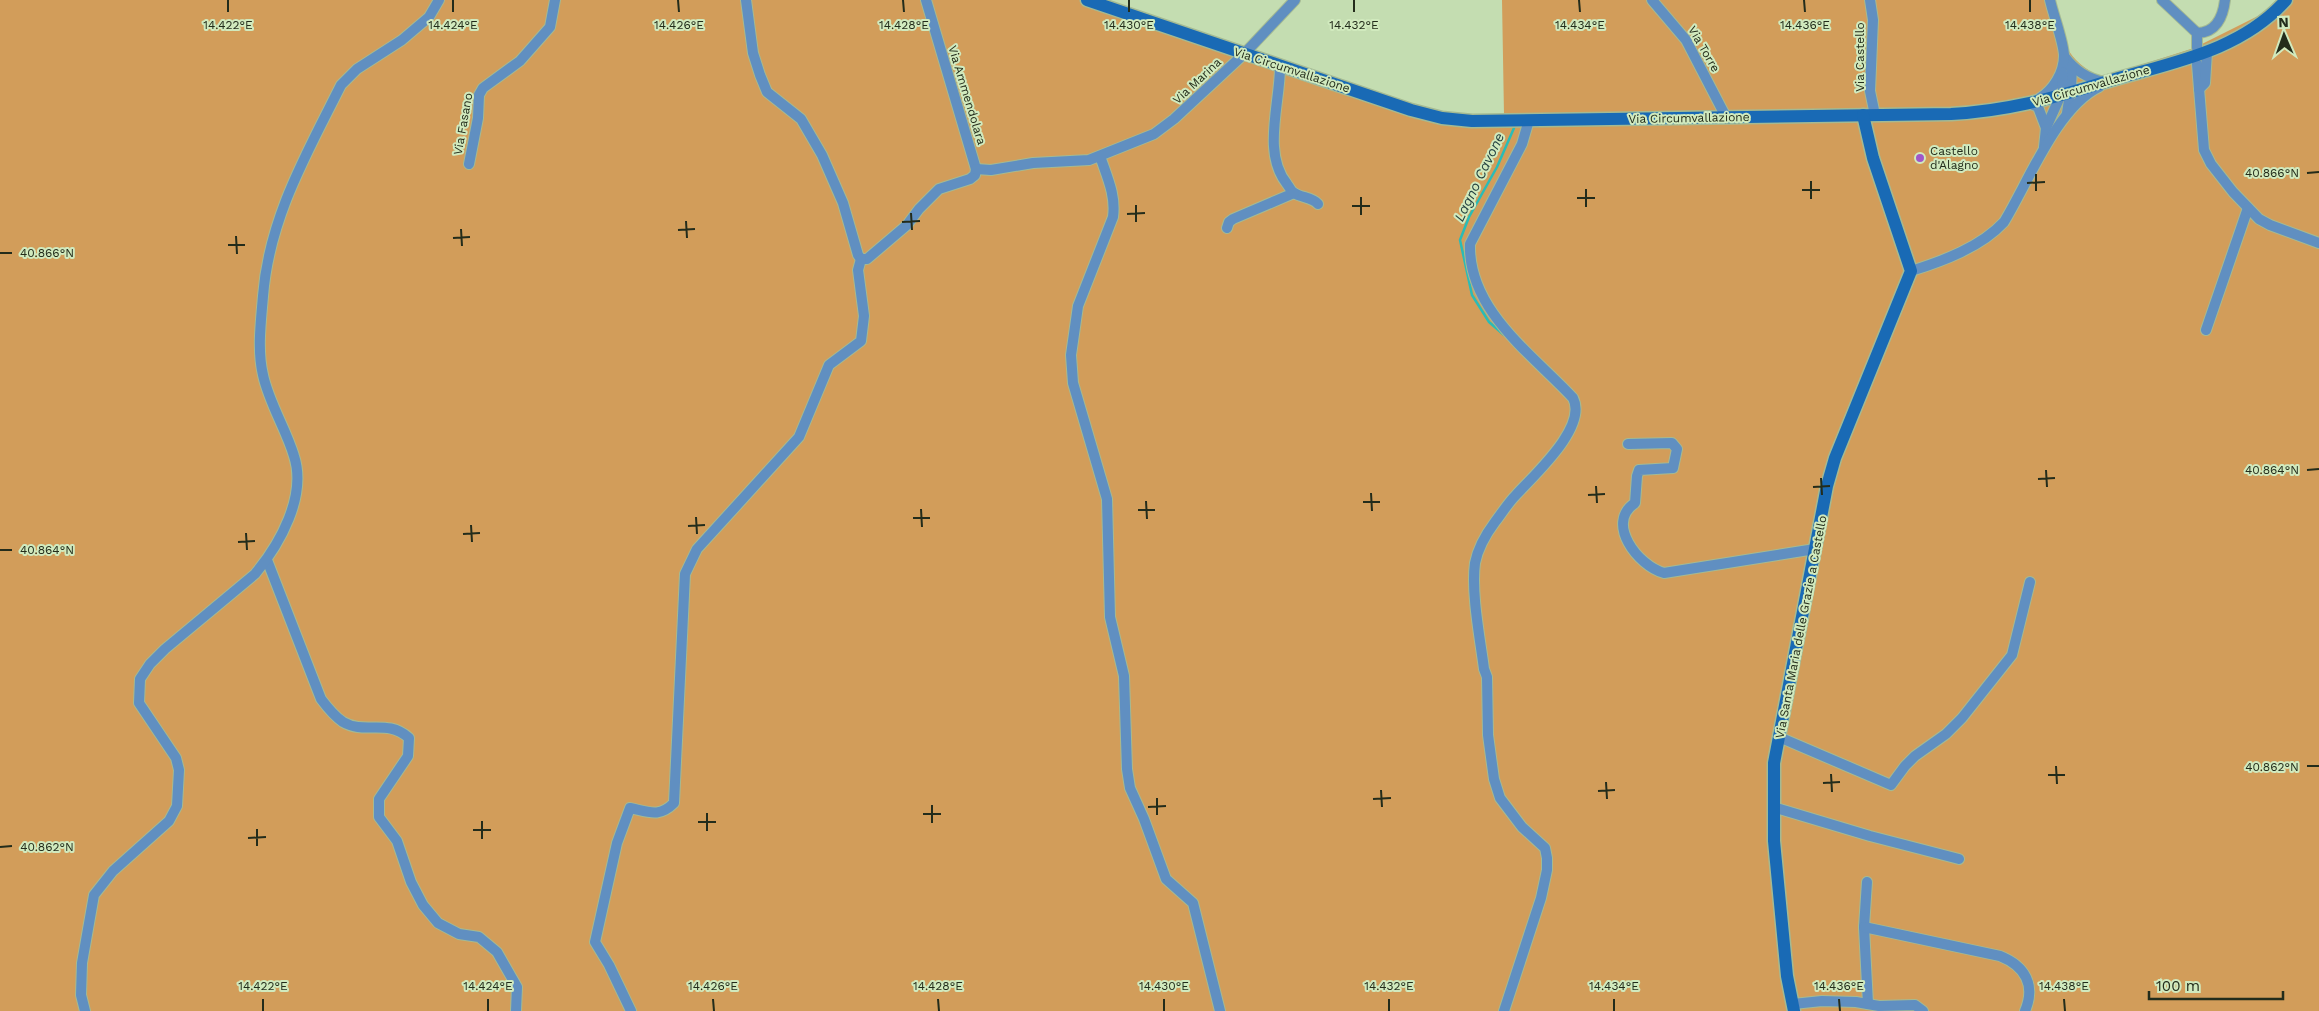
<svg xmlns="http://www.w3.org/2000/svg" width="2319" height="1011" font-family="'Work Sans',sans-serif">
<rect width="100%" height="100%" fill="#c4ddb1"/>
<path fill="#d29d5a" d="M 0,0 L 1094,0 L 1278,63 L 1441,113 L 1504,115 L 1502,0 L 2053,0 C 2063,40 2063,60 2105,79 L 2106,76 L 2194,48 L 2266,12 L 2277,0 L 2319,0 L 2319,1011 L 0,1011 Z"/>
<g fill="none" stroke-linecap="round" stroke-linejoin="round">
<path stroke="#2abcb7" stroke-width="2.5" d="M 1504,335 L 1489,322 L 1472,295 L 1460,240 L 1469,217 L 1497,167 L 1514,128"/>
<defs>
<g id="street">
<path d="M 746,0 L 753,53 L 760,75 L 767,92 L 801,119 L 822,155 L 843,203 L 858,255 L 861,259 L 867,259 L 907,225 L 919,209 L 939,189 L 970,179 L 975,175 L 976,169 L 926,0"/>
<path d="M 1652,0 L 1686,40 L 1726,117"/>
<path d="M 1870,0 L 1873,20 L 1870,91 L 1875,115"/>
<path d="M 2162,0 L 2197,33"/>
<path d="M 2197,33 C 2216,33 2223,17 2225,0"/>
<path d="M 2197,33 L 2197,48"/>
<path d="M 2064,56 C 2075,71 2087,78 2104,82"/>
<path d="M 2197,64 L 2204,150 L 2211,164 L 2233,192 L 2259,219 L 2270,225 L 2319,243"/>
<path d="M 1280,67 C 1280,104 1262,153 1287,184 C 1289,187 1292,192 1294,193 C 1302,198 1312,197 1318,204"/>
<path d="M 2199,89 L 2205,83 L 2207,52"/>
<path d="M 2040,98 C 2053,90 2064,73 2064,56 C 2064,43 2053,14 2050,0"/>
<path d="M 2031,104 L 2038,107 L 2046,128"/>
<path d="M 2067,113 L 2071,88 L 2072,66"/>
<path d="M 2044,147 L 2046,128 L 2063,90 L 2062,72"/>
<path d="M 1100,156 C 1107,177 1116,195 1113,217 L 1078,306 L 1071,355 L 1073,383 L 1107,499 L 1110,617 L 1124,676 L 1127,769 L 1130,788 L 1144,819 L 1166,879 L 1193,903 L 1220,1011"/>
<path d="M 469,164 L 478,118 L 479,95 L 483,88 L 520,61 L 550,27 L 555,0"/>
<path d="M 976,169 L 991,170 L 1033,163 L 1089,160 L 1154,134 L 1174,119 L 1244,54 L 1295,0"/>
<path d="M 1227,228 L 1229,222 L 1233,219 L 1294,193"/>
<path d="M 1911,271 C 1943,261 1981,247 2004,222 C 2028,183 2057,107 2099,87"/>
<path d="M 2206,330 L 2248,208"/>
<path d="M 1628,444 L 1672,443 L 1677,449 L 1673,468 L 1639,470 L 1637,476 L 1635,503 C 1605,523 1638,566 1664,573 L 1815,549"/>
<path d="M 267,560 L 321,699 C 327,707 334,716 343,722 C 365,735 387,718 409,738 L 408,756 L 379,799 L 379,817 L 397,841 L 411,882 L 423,905 L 438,923 L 459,934 L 479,937 L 497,952 L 517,987 L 516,1011"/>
<path d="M 1779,737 L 1891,785 L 1905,766 L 1915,756 L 1946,734 L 1962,718 L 2012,655 L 2030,582"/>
<path d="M 1773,807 L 1870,836 L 1959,859"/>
<path d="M 1867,882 L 1864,927 L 1868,1004"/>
<path d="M 1864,927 L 2000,956 C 2025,966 2036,985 2025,1011"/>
<path d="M 1793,1004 L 1822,1001 L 1856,1002 L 1879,1006 L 1915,1005 L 1923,1011"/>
<path d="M 85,1011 L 81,995 L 82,963 L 94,895 L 113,871 L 169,821 L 177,806 L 179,770 L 176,758 L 139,703 L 140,679 L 150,664 L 165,649 L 255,574 C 280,544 307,496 294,456 C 286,429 269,403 263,375 C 257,350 261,321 263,296 C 269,218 307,153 341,85 L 357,69 L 402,40 L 429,17 L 439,0"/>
<path d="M 631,1011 L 609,965 L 595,942 L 617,843 L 630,808 C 649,812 659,818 674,803 L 685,574 L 697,549 L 799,437 L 829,365 L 861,341 L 864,316 L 858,270 L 861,259"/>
<path d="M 1504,1011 L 1541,898 L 1547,870 L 1547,858 L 1545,848 L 1522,827 L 1500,798 L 1494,779 L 1488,735 L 1487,677 L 1484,669 C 1480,638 1471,593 1475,563 C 1478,548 1486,534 1495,522 C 1502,513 1508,503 1516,495 C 1534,475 1588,427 1573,398 C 1532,354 1468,310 1470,244 L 1522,144 L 1529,120"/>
</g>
<g id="secondary">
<path d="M 1087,0 L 1411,110 L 1442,118 L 1472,121 L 1951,114 C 2006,111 2050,99 2102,83 C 2167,63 2239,53 2286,0"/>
<path d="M 1794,1011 L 1787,976 L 1774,841 L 1774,763 L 1827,486 L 1835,458 L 1911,271 L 1873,158 L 1863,115"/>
</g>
</defs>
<use href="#street" stroke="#a4ba93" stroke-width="12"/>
<use href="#secondary" stroke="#a4ba93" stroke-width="15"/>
<use href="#street" stroke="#608fc1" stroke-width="10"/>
<use href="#secondary" stroke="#196ab5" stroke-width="12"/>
</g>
<path fill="none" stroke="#232c1b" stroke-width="2" d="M 228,0 L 228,12M 453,0 L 453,12M 678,0 L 679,12M 903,0 L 904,12M 1129,0 L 1129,12M 1354,0 L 1354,12M 1579,0 L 1580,12M 1804,0 L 1805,12M 2030,0 L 2030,12M 2307,173 L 2319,172M 2036,174 L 2036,191M 1811,181 L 1811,199M 2027,183 L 2045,182M 1586,189 L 1586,207M 1802,190 L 1820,190M 1361,197 L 1361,215M 1577,198 L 1595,198M 1136,205 L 1136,222M 1352,206 L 1370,206M 911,213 L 912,230M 1127,214 L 1145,213M 686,221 L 687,238M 902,222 L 920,221M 461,229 L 462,246M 678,230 L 695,229M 236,236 L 237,254M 453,238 L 470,237M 228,245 L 245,245M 0,253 L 12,253M 2046,470 L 2047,487M 2307,470 L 2319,469M 1821,478 L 1822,495M 2038,479 L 2055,478M 1596,486 L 1597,503M 1813,487 L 1830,486M 1371,493 L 1372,511M 1588,495 L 1605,494M 1146,501 L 1147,519M 1363,502 L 1380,502M 921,509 L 922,527M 1138,510 L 1155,510M 696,517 L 697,534M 913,518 L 930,518M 471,525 L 472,542M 688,526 L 705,525M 246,533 L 247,550M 463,534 L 480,533M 238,542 L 255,541M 0,550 L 12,550M 2056,766 L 2057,784M 2307,766 L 2319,766M 1831,774 L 1832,792M 2048,775 L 2065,775M 1606,782 L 1607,799M 1823,783 L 1840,782M 1381,790 L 1382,807M 1598,791 L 1615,790M 1157,798 L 1157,815M 1373,799 L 1391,798M 932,805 L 932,823M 1148,807 L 1166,806M 707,813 L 707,831M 923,814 L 941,814M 482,821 L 482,839M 698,822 L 716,822M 257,829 L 257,846M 473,830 L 491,830M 248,838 L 266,837M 0,847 L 12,846M 263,999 L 263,1011M 488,999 L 488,1011M 713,999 L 714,1011M 938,999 L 939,1011M 1164,999 L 1164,1011M 1389,999 L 1389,1011M 1614,999 L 1614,1011M 1839,999 L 1840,1011M 2064,999 L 2065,1011"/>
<circle fill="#a057ca" stroke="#d1eabe" stroke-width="2" cx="1920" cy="158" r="5"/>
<g text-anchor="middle" stroke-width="4" stroke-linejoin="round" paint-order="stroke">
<g font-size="12" fill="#232c1b" stroke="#d1eabe">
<text transform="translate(1704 49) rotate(60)" y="4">Via Torre</text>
<text transform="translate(1860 57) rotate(-90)" y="4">Via Castello</text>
<text transform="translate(1292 70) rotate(18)" y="4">Via Circumvallazione</text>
<text transform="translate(1197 81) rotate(-43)" y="4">Via Marina</text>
<text transform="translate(2091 86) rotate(-16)" y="4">Via Circumvallazione</text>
<text transform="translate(967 95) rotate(73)" y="4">Via Ammendolara</text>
<text transform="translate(1689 118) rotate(-1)" y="4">Via Circumvallazione</text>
<text transform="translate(463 124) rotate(-80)" y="4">Via Fasano</text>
<text transform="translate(1801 627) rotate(-79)" y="4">Via Santa Maria delle Grazie a Castello</text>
</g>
<g font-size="12" fill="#232c1b" stroke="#d1eabe" text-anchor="start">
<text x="1930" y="155">Castello<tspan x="1930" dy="14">d'Alagno</tspan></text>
</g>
<g font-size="14" font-style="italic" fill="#244140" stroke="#d1eabe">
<text transform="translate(1479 177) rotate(-64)" y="5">Lagno Cavone</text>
</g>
</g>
<g font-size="12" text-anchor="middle" fill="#232c1b" stroke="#d1eabe" stroke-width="4" stroke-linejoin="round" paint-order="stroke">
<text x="228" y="29">14.422°E</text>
<text x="453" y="29">14.424°E</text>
<text x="679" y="29">14.426°E</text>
<text x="904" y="29">14.428°E</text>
<text x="1129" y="29">14.430°E</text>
<text x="1354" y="29">14.432°E</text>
<text x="1580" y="29">14.434°E</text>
<text x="1805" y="29">14.436°E</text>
<text x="2030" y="29">14.438°E</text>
<text x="2272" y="177">40.866°N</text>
<text x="47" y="257">40.866°N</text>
<text x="2272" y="474">40.864°N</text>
<text x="47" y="554">40.864°N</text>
<text x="2272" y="771">40.862°N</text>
<text x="47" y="851">40.862°N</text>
<text x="263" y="990">14.422°E</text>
<text x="488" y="990">14.424°E</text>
<text x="713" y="990">14.426°E</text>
<text x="938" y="990">14.428°E</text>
<text x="1164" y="990">14.430°E</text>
<text x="1389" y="990">14.432°E</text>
<text x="1614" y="990">14.434°E</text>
<text x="1839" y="990">14.436°E</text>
<text x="2064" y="990">14.438°E</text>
</g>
<g transform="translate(2284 35) rotate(358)" stroke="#d1eabe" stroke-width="4" paint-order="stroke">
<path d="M0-4L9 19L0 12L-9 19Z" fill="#232c1b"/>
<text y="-8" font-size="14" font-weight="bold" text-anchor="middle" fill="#232c1b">N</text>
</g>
<path d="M2149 991v8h134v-8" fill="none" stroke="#232c1b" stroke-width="2.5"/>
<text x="2156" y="991" font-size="15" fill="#232c1b" stroke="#d1eabe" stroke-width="4" paint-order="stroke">100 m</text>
</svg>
